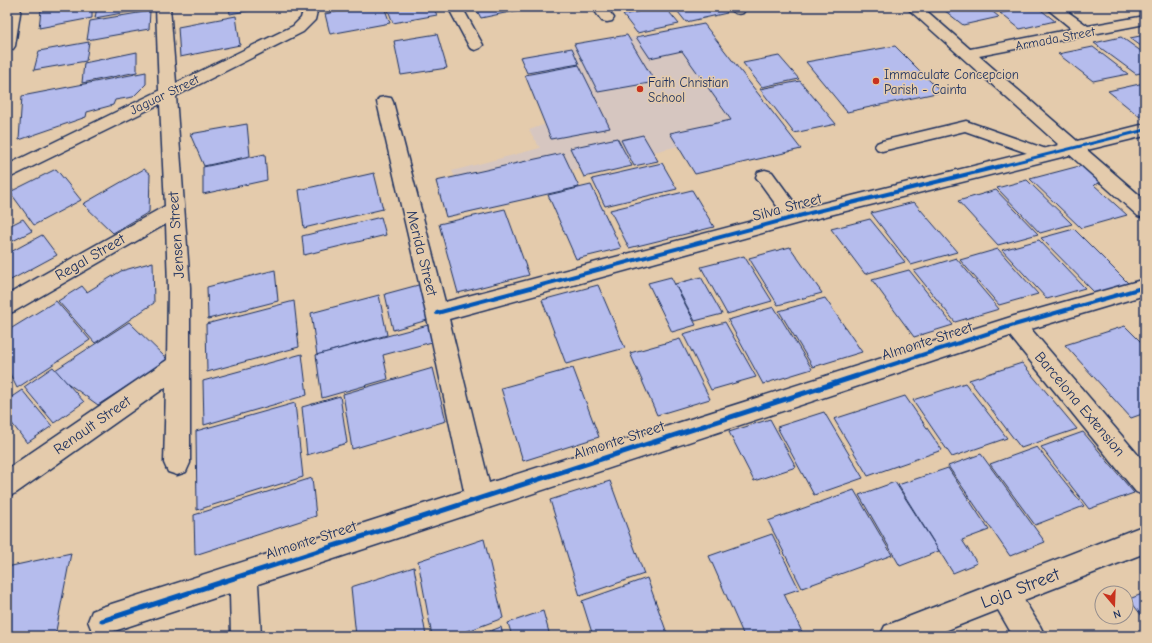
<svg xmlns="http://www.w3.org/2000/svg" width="1152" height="643" font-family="'Comic Neue',sans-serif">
<rect width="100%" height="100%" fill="#e4cbac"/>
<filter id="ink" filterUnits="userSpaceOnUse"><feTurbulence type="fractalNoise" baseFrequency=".025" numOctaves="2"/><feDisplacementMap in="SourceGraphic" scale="8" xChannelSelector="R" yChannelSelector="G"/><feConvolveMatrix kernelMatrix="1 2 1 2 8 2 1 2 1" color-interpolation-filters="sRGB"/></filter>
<g filter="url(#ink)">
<path fill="#d6c6c0" d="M 697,27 L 767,126 L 465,195 L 452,171 L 540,148 L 529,130 L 552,122 L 525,55 Z"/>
<g fill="#b5bced" stroke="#1b2f5e">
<path d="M 54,7 L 92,7 L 92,18 L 39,28 L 41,10 Z"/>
<path d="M 97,7 L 149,7 L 149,8 L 95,18 Z"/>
<path d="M 229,7 L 268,7 L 230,14 Z"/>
<path d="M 323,7 L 347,7 L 324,11 Z"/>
<path d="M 360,7 L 384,7 L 390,23 L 330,34 L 325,14 Z"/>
<path d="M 387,7 L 433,7 L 437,15 L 393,23 Z"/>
<path d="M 475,7 L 529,7 L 529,8 L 481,18 Z"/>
<path d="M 614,7 L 637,7 L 618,11 Z"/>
<path d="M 659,7 L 665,7 L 679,24 L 637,33 L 623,15 Z"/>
<path d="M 674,7 L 722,7 L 727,13 L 686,22 Z"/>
<path d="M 957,7 L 987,7 L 999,17 L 963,25 L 944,10 Z"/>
<path d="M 1028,7 L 1037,7 L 1055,21 L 1020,29 L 1000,13 Z"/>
<path d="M 1134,7 L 1145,7 L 1145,13 L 1143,13 Z"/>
<path d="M 150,11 L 149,29 L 87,40 L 90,21 Z"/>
<path d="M 236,16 L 240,45 L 180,57 L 178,27 Z"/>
<path d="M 704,24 L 801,149 L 695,174 L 670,133 L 731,120 L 682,51 L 650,58 L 636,37 Z"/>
<path d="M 437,34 L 447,68 L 401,75 L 394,41 Z"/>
<path d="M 627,35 L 655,82 L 598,92 L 574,44 Z"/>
<path d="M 1145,35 L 1145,49 L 1130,38 Z"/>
<path d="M 1121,37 L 1145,54 L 1145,72 L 1136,74 L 1094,43 Z"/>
<path d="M 89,42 L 86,61 L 34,70 L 39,51 Z"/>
<path d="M 895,46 L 941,92 L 847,112 L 806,62 Z"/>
<path d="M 1093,47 L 1128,74 L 1093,81 L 1058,54 Z"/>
<path d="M 572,48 L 579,64 L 527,73 L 520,57 Z"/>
<path d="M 137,52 L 137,72 L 82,83 L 84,63 Z"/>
<path d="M 779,56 L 799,79 L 762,87 L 743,63 Z"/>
<path d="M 579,65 L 610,128 L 551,139 L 525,75 Z"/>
<path d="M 146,72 L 146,84 L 133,97 L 115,100 L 113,105 L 87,112 L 86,117 L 19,140 L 22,96 Z"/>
<path d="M 800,81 L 836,124 L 794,133 L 760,89 Z"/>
<path d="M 1144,83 L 1145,84 L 1145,121 L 1108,91 Z"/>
<path d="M 247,124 L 250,156 L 204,166 L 190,134 Z"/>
<path d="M 643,135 L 658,161 L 634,166 L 621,140 Z"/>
<path d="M 617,138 L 632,166 L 584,177 L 570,148 Z"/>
<path d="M 563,153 L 579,187 L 446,217 L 436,181 Z"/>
<path d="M 265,154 L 267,180 L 203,194 L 203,167 Z"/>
<path d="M 662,163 L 677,189 L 605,206 L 592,179 Z"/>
<path d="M 1087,164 L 1106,181 L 1094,185 L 1127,215 L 1081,228 L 1030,179 Z"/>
<path d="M 56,169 L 81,200 L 34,225 L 10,192 Z"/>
<path d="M 144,169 L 150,174 L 149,212 L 113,233 L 83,204 Z"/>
<path d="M 374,173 L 383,209 L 304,228 L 299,190 Z"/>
<path d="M 1027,180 L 1072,224 L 1040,233 L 997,188 Z"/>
<path d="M 591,185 L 621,248 L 576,259 L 548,195 Z"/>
<path d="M 692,190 L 714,227 L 629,248 L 610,210 Z"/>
<path d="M 996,190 L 1038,234 L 998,245 L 958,201 Z"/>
<path d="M 914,202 L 957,252 L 911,265 L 871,213 Z"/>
<path d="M 505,209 L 529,275 L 458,293 L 439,224 Z"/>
<path d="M 381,217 L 386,235 L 304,255 L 302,236 Z"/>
<path d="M 23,219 L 32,231 L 7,244 L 7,227 Z"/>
<path d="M 870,219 L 905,262 L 865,274 L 831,229 Z"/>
<path d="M 1074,229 L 1129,284 L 1096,294 L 1041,238 Z"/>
<path d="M 42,235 L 57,255 L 7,282 L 7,254 Z"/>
<path d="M 1039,240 L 1085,288 L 1047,299 L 1002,250 Z"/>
<path d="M 790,247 L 822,293 L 778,305 L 749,258 Z"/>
<path d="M 998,249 L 1038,294 L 999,305 L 960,260 Z"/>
<path d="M 744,256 L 772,301 L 727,314 L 701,267 Z"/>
<path d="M 956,258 L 999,309 L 955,322 L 914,271 Z"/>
<path d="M 153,262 L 154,303 L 95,343 L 58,301 L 82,286 L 87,292 L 121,271 Z"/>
<path d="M 275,270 L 278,301 L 208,319 L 207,287 Z"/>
<path d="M 909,270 L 953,325 L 914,337 L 872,280 Z"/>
<path d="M 671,277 L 696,325 L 672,332 L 648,283 Z"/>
<path d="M 701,277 L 722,314 L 695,321 L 675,284 Z"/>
<path d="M 422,284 L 431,319 L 393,330 L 385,294 Z"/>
<path d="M 598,285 L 625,348 L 566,364 L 542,300 Z"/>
<path d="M 379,295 L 387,335 L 317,355 L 311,313 Z"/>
<path d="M 825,298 L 862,352 L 813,367 L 779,311 Z"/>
<path d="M 56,301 L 90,340 L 17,388 L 7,368 L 7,331 Z"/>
<path d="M 294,301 L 299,347 L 207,372 L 206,324 Z"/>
<path d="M 774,307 L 812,369 L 763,384 L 728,320 Z"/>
<path d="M 129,322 L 168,360 L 98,405 L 52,372 Z"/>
<path d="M 725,322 L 756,377 L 711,390 L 683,334 Z"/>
<path d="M 428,325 L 432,342 L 383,355 L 388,379 L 322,398 L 316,355 Z"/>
<path d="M 1125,326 L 1145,346 L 1145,413 L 1131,418 L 1065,345 Z"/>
<path d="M 680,339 L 710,399 L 657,415 L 630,353 Z"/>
<path d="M 302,354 L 307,395 L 204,425 L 203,381 Z"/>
<path d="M 1022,363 L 1077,429 L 1021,448 L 969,380 Z"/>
<path d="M 53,367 L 84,402 L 54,423 L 24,387 Z"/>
<path d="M 433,368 L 446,421 L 352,449 L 343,394 Z"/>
<path d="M 573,368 L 599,437 L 523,461 L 501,388 Z"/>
<path d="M 965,383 L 1007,438 L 952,457 L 913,400 Z"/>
<path d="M 22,390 L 52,426 L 27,443 L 7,417 L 7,400 Z"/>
<path d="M 340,396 L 347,443 L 307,455 L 302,407 Z"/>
<path d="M 905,396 L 942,450 L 868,476 L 834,419 Z"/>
<path d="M 295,403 L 303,477 L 197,510 L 196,431 Z"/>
<path d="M 824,412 L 863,478 L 814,495 L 777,427 Z"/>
<path d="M 770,419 L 796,467 L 754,481 L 729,432 Z"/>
<path d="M 1083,432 L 1134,493 L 1089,509 L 1041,447 Z"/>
<path d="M 1037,447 L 1084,506 L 1035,525 L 990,464 Z"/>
<path d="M 981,454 L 1045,542 L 1010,556 L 948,466 Z"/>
<path d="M 948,468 L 989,530 L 962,540 L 977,563 L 953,573 L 898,485 Z"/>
<path d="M 312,478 L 316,516 L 195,555 L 194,515 Z"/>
<path d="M 610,481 L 644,574 L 580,596 L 550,500 Z"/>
<path d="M 895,482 L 939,551 L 900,566 L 859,495 Z"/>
<path d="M 854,490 L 892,555 L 802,588 L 768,521 Z"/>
<path d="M 772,534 L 799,589 L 784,594 L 803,634 L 797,636 L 744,636 L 709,556 Z"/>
<path d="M 484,539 L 503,618 L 454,636 L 432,636 L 418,561 Z"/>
<path d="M 71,553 L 55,636 L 7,636 L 7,567 Z"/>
<path d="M 414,567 L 426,636 L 356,636 L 351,587 Z"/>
<path d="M 647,578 L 668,636 L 593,636 L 582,601 Z"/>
<path d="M 1145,593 L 1145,620 L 1129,599 Z"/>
<path d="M 543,611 L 550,636 L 512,636 L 508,623 Z"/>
<path d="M 501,627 L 503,636 L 477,636 Z"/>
</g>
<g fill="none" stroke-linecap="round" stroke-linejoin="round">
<defs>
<path id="service" d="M 966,121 L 1049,150 L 1051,154 L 1049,158 L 1044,159 L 965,131 L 882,151 L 877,149 L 875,146 L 877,143 L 882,141 Z"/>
<g id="minor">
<path d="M 7,7 L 21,7 L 15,46 L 13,49 L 7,51 Z"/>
<path d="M 156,7 L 170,7 L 176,83 L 293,26 L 301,18 L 304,7 L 318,7 L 315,20 L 303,32 L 176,96 L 190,287 L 190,463 L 186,472 L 177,475 L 168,472 L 164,463 L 166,387 L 16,493 L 7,497 L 7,469 L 167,360 L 168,287 L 166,224 L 15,311 L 7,314 L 7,295 L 165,206 L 160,104 L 7,179 L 7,165 L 159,91 Z"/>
<path d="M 448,7 L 462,7 L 483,45 L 480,48 L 475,50 L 470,48 Z"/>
<path d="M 592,7 L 606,7 L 614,18 L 612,21 L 607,22 L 602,21 Z"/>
<path d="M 728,7 L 743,7 L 745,10 L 743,13 C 736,15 732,13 728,7 Z"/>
<path d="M 906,7 L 922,7 L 970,49 L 1072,29 L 1045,7 L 1061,7 L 1088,26 L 1145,16 L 1145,24 L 979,56 L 1077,141 L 1145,124 L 1145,136 L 1087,150 L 1145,200 L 1145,218 L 1138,216 L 1070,155 L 810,220 L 449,319 L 489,483 L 1014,316 L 1145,279 L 1145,295 L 1031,329 L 1145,463 L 1145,496 L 1136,492 L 1010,336 L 258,584 L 261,636 L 231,636 L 230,593 L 102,635 L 92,631 L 88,621 L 92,611 L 102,607 L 464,491 L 426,313 L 377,102 L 379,98 L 385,97 L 391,98 L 393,102 L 445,302 L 782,213 L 756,177 L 758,172 L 765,170 L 772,172 L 799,209 L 1059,145 Z"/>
<path d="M 1145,525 L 1145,553 L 1024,600 L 1040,626 L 1045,636 L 1013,636 L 998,610 L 932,636 L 880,636 L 885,626 Z"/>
</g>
</defs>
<use href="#service" stroke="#1b2f5e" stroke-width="3"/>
<use href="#minor" stroke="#1b2f5e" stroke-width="3"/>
<use href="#service" fill="#e4cbac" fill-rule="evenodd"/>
<use href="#minor" fill="#e4cbac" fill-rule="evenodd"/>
<defs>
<path id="cycleway-far2" d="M 997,167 L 1145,130"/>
<g id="cycleway-far1">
<path d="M 437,313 L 810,213 L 1001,166"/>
<path d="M 854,377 L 1014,325 L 1145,287"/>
</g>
<path id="cycleway" d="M 102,621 L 857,376"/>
</defs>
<use href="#cycleway-far2" stroke="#e4cbac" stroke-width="5"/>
<use href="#cycleway-far1" stroke="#e4cbac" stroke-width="6"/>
<use href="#cycleway" stroke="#e4cbac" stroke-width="8"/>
<use href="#cycleway-far2" stroke="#0057b8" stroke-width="3"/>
<use href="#cycleway-far1" stroke="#0057b8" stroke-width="4"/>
<use href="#cycleway" stroke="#0057b8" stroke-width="5"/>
</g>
</g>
<g fill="#c8321e" stroke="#e4cbac" stroke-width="1.5">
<circle cx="876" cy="81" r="4"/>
<circle cx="640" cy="89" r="4"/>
</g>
<g text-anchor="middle" stroke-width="3" stroke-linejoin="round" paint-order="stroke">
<g font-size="13" fill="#1b2f5e" stroke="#e4cbac">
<text transform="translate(1055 38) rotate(-11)" y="5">Armada Street</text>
<text transform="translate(164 94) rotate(-26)" y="5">Jaguar Street</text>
</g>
<g font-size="13" fill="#1b2f5e" stroke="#e4cbac" text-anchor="start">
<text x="884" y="79">Immaculate Concepcion<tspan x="884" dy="15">Parish - Cainta</tspan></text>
<text x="648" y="87">Faith Christian<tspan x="648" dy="15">School</tspan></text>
</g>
<g font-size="15" fill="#1b2f5e" stroke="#e4cbac">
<text transform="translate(787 207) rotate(-15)" y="5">Silva Street</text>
<text transform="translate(176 235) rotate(-94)" y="5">Jensen Street</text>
<text transform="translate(422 253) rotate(76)" y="5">Merida Street</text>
<text transform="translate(90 257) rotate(-30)" y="5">Regal Street</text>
<text transform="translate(927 341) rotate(-18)" y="5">Almonte Street</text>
<text transform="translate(1080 404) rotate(50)" y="5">Barcelona Extension</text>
<text transform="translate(92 425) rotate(-35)" y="5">Renault Street</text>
<text transform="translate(619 440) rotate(-18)" y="5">Almonte Street</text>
<text transform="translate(311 540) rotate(-18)" y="5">Almonte Street</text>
</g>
<g font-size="18" fill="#1b2f5e" stroke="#e4cbac">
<text transform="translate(1020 588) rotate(-21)" y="6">Loja Street</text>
</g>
</g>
<rect width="1152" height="643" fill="none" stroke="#e4cbac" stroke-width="24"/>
<rect x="12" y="12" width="1128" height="619" fill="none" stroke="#1b2f5e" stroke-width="1.5" filter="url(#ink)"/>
<g transform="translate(1114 605) rotate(161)"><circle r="19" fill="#e4cbac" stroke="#948d8d"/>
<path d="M0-3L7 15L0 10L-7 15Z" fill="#c8321e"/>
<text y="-6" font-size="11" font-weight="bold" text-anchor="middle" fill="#1b2f5e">N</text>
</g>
</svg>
